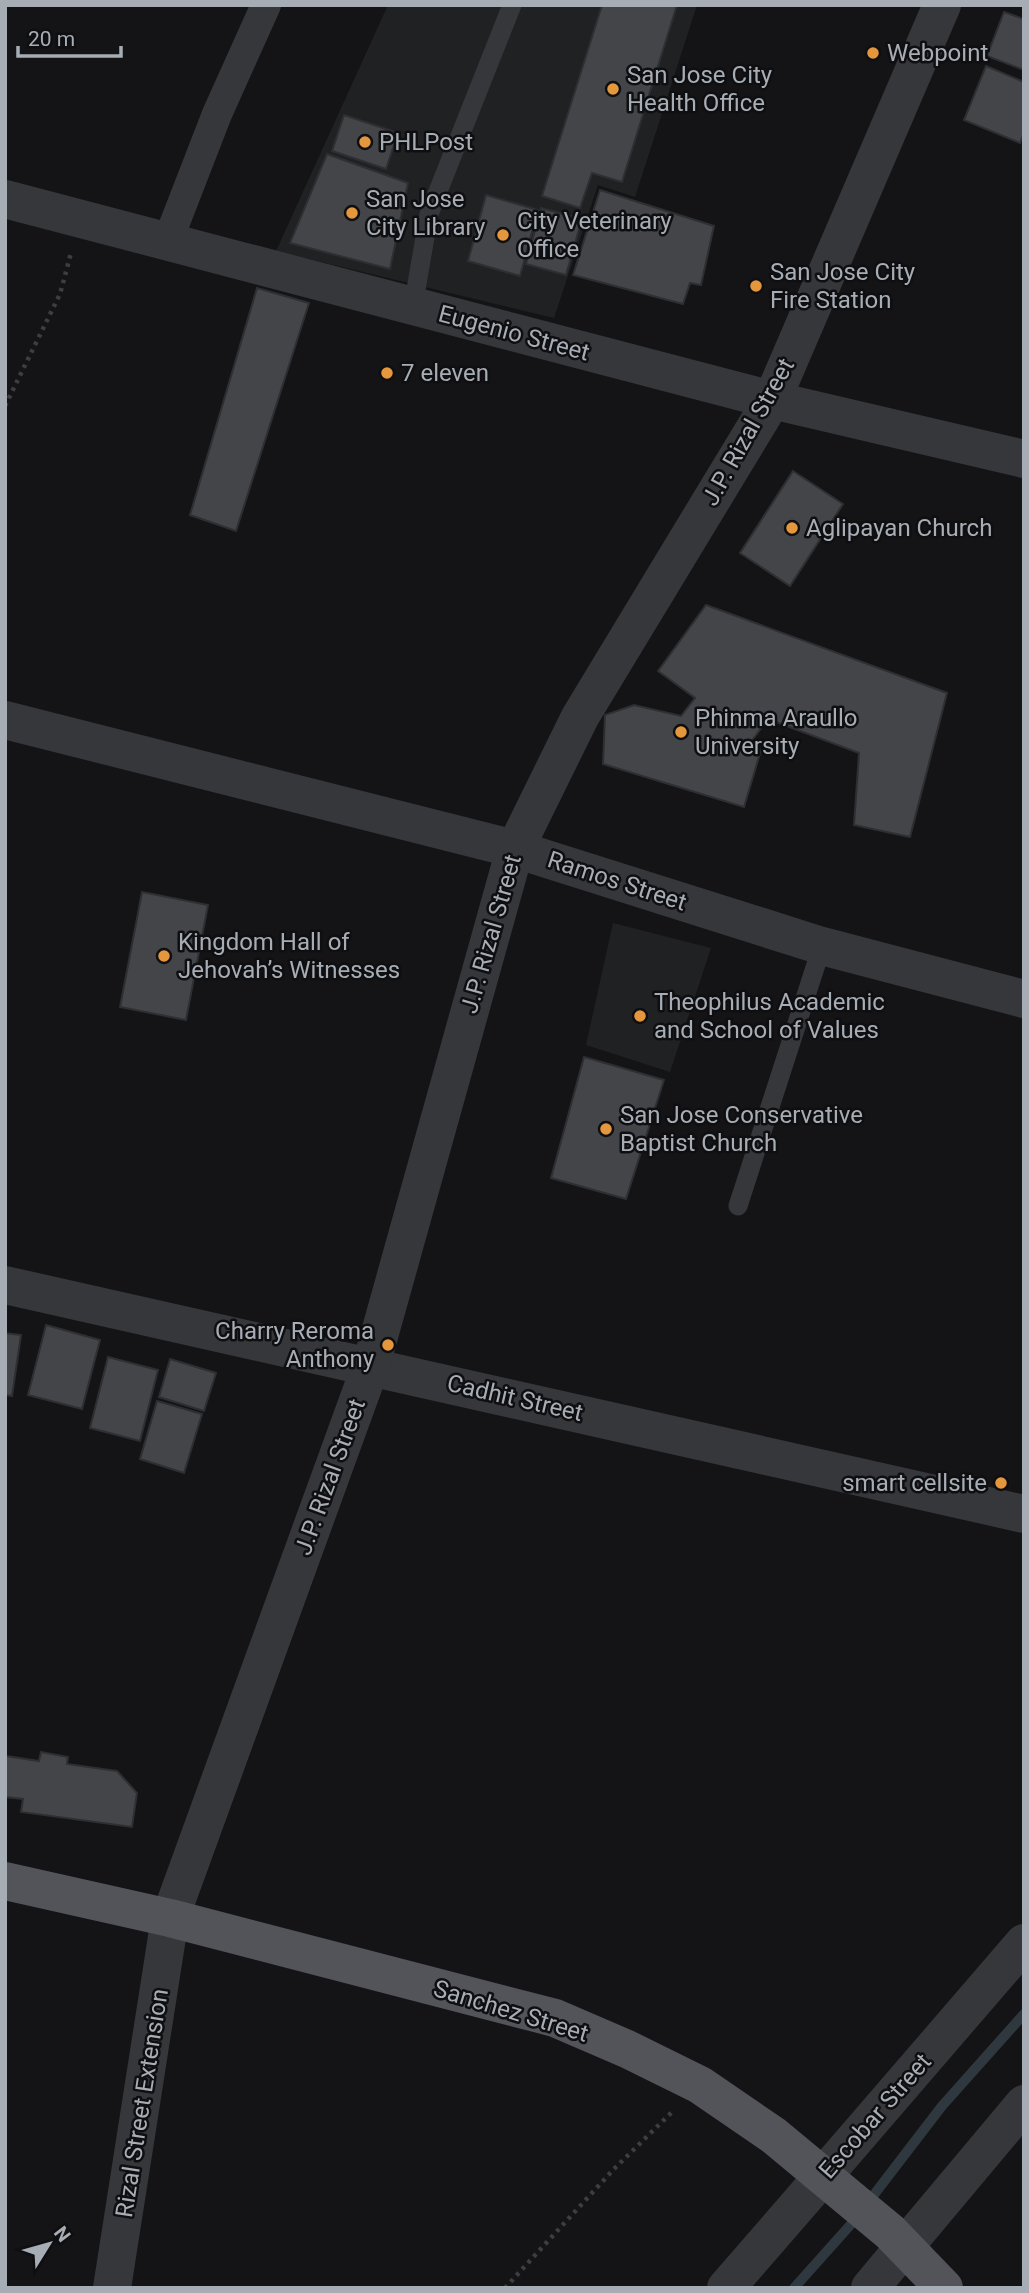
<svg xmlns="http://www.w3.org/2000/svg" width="1029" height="2293" font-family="Roboto,sans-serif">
<rect width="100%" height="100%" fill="#141416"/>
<g fill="#202123">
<path d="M 388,5 L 697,5 L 635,197 L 598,185 L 554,318 L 276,251 Z"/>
<path d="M 613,923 L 711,948 L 670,1072 L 586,1045 Z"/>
</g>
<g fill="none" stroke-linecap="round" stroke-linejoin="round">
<path stroke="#2e383e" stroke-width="10" d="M 794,2288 L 853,2222 L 942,2106 L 1024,2014"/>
</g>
<g fill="#434549" stroke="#2e2f32" stroke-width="2">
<path d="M 602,5 L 677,5 L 622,182 L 592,173 L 580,208 L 542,196 Z"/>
<path d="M 1004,12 L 1024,19 L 1024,70 L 987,56 Z"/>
<path d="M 986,66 L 1024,82 L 1024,133 L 1020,143 L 964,120 Z"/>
<path d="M 344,115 L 398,133 L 386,169 L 332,151 Z"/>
<path d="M 327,154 L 408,183 L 390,269 L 290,243 Z"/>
<path d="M 600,190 L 714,226 L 701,285 L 690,283 L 683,304 L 573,275 Z"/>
<path d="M 486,195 L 538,210 L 520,276 L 468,261 Z"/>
<path d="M 541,208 L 582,219 L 566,275 L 526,264 Z"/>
<path d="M 257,288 L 309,303 L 236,531 L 190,515 Z"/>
<path d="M 793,471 L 843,504 L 790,586 L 740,553 Z"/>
<path d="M 706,605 L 947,693 L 910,837 L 854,825 L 859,753 L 768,719 L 748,746 L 761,750 L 744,807 L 603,764 L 605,715 L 634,705 L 681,716 L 695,698 L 658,671 Z"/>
<path d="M 142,892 L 208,905 L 186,1020 L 120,1007 Z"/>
<path d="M 584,1057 L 664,1080 L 626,1199 L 551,1178 Z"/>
<path d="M 46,1325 L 100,1340 L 82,1409 L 28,1395 Z"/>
<path d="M 5,1333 L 21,1335 L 12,1396 L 5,1395 Z"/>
<path d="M 108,1357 L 158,1370 L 140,1441 L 90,1428 Z"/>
<path d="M 170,1359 L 216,1373 L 204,1411 L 159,1397 Z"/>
<path d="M 157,1401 L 202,1414 L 184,1473 L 140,1459 Z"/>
<path d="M 41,1752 L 68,1757 L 67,1764 L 117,1771 L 137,1793 L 132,1827 L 21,1812 L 23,1799 L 5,1797 L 6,1756 L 39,1761 Z"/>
</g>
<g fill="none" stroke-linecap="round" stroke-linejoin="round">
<g stroke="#3c3e41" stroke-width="4.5" stroke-dasharray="3.5 5" stroke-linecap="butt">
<path d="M 5,406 L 60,294 L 71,253"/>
<path d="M 505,2288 L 613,2170 L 674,2110"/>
</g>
<g stroke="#36373b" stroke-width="19">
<path d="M 413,307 L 429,214 L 512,5"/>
<path d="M 738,1206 L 822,946"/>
</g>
<path stroke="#36373b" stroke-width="30" d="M 167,243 L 217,114 L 266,5"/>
<g stroke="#36373b" stroke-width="38">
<path d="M 5,199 L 772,400 L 1024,459"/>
<path d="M 5,1285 L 1024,1514"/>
<path d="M 905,2246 L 1024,2104"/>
<path d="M 726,2288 L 824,2175"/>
</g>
<g stroke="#36373b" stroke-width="38">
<path d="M 5,720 L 515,849 L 822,946 L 1024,999"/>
<path d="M 824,2175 L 1024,1943"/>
<path d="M 112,2288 L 170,1918 L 371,1365 L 515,849 L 580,717 L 772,400 L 942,5"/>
<path d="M 870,2288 L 905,2246"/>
</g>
<path stroke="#525459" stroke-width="38" d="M 5,1881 L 170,1918 L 555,2018 L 627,2049 L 700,2085 L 773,2135 L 890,2232 L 944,2288"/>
</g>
<g fill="#e5973d" stroke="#0f0f11" stroke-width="2.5">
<circle cx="873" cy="53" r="7"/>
<circle cx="613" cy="89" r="7"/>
<circle cx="365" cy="142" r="7"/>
<circle cx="352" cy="213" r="7"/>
<circle cx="503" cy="235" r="7"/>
<circle cx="756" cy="286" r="7"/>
<circle cx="387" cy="373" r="7"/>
<circle cx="792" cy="528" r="7"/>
<circle cx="681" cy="732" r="7"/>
<circle cx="164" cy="956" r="7"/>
<circle cx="640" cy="1016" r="7"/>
<circle cx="606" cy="1129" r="7"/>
<circle cx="388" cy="1345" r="7"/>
<circle cx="1001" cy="1483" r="7"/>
</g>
<g text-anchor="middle" stroke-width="5" stroke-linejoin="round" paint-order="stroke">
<g font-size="24" fill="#a7adb5" stroke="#0f0f11" text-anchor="start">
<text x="887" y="61">Webpoint</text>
<text x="627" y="83">San Jose City<tspan x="627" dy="28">Health Office</tspan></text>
<text x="379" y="150">PHLPost</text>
<text x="366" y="207">San Jose<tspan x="366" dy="28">City Library</tspan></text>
<text x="517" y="229">City Veterinary<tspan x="517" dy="28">Office</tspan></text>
<text x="770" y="280">San Jose City<tspan x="770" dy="28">Fire Station</tspan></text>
<text x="401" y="381">7 eleven</text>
<text x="806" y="536">Aglipayan Church</text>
<text x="695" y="726">Phinma Araullo<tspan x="695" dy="28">University</tspan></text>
<text x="178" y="950">Kingdom Hall of<tspan x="178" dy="28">Jehovah’s Witnesses</tspan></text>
<text x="654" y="1010">Theophilus Academic<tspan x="654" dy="28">and School of Values</tspan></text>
<text x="620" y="1123">San Jose Conservative<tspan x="620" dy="28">Baptist Church</tspan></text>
<text x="374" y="1339" text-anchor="end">Charry Reroma<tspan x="374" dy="28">Anthony</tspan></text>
<text x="987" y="1491" text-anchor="end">smart cellsite</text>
</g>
<g font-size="24" fill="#a7adb5" stroke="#0f0f11">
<text transform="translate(514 333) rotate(15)" y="8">Eugenio Street</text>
<text transform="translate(748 432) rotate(-61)" y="8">J.P. Rizal Street</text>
<text transform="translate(617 881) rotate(18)" y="8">Ramos Street</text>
<text transform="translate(491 934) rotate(-74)" y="8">J.P. Rizal Street</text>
<text transform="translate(515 1398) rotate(13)" y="8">Cadhit Street</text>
<text transform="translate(330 1477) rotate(-70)" y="8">J.P. Rizal Street</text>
<text transform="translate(511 2011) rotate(17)" y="8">Sanchez Street</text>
<text transform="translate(142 2103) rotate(-81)" y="8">Rizal Street Extension</text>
<text transform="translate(875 2116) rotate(-49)" y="8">Escobar Street</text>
</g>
</g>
<rect width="1029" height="2293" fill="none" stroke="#a7adb5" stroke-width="14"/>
<g transform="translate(49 2244) rotate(53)" stroke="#0f0f11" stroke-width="5" paint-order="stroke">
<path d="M0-5L12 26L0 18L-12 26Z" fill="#a7adb5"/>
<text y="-10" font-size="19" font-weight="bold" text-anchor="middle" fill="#a7adb5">N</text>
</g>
<path d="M18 46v10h103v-10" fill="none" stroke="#a7adb5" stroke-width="3.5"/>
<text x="28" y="46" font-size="21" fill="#a7adb5" stroke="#0f0f11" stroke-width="5" paint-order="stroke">20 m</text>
</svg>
